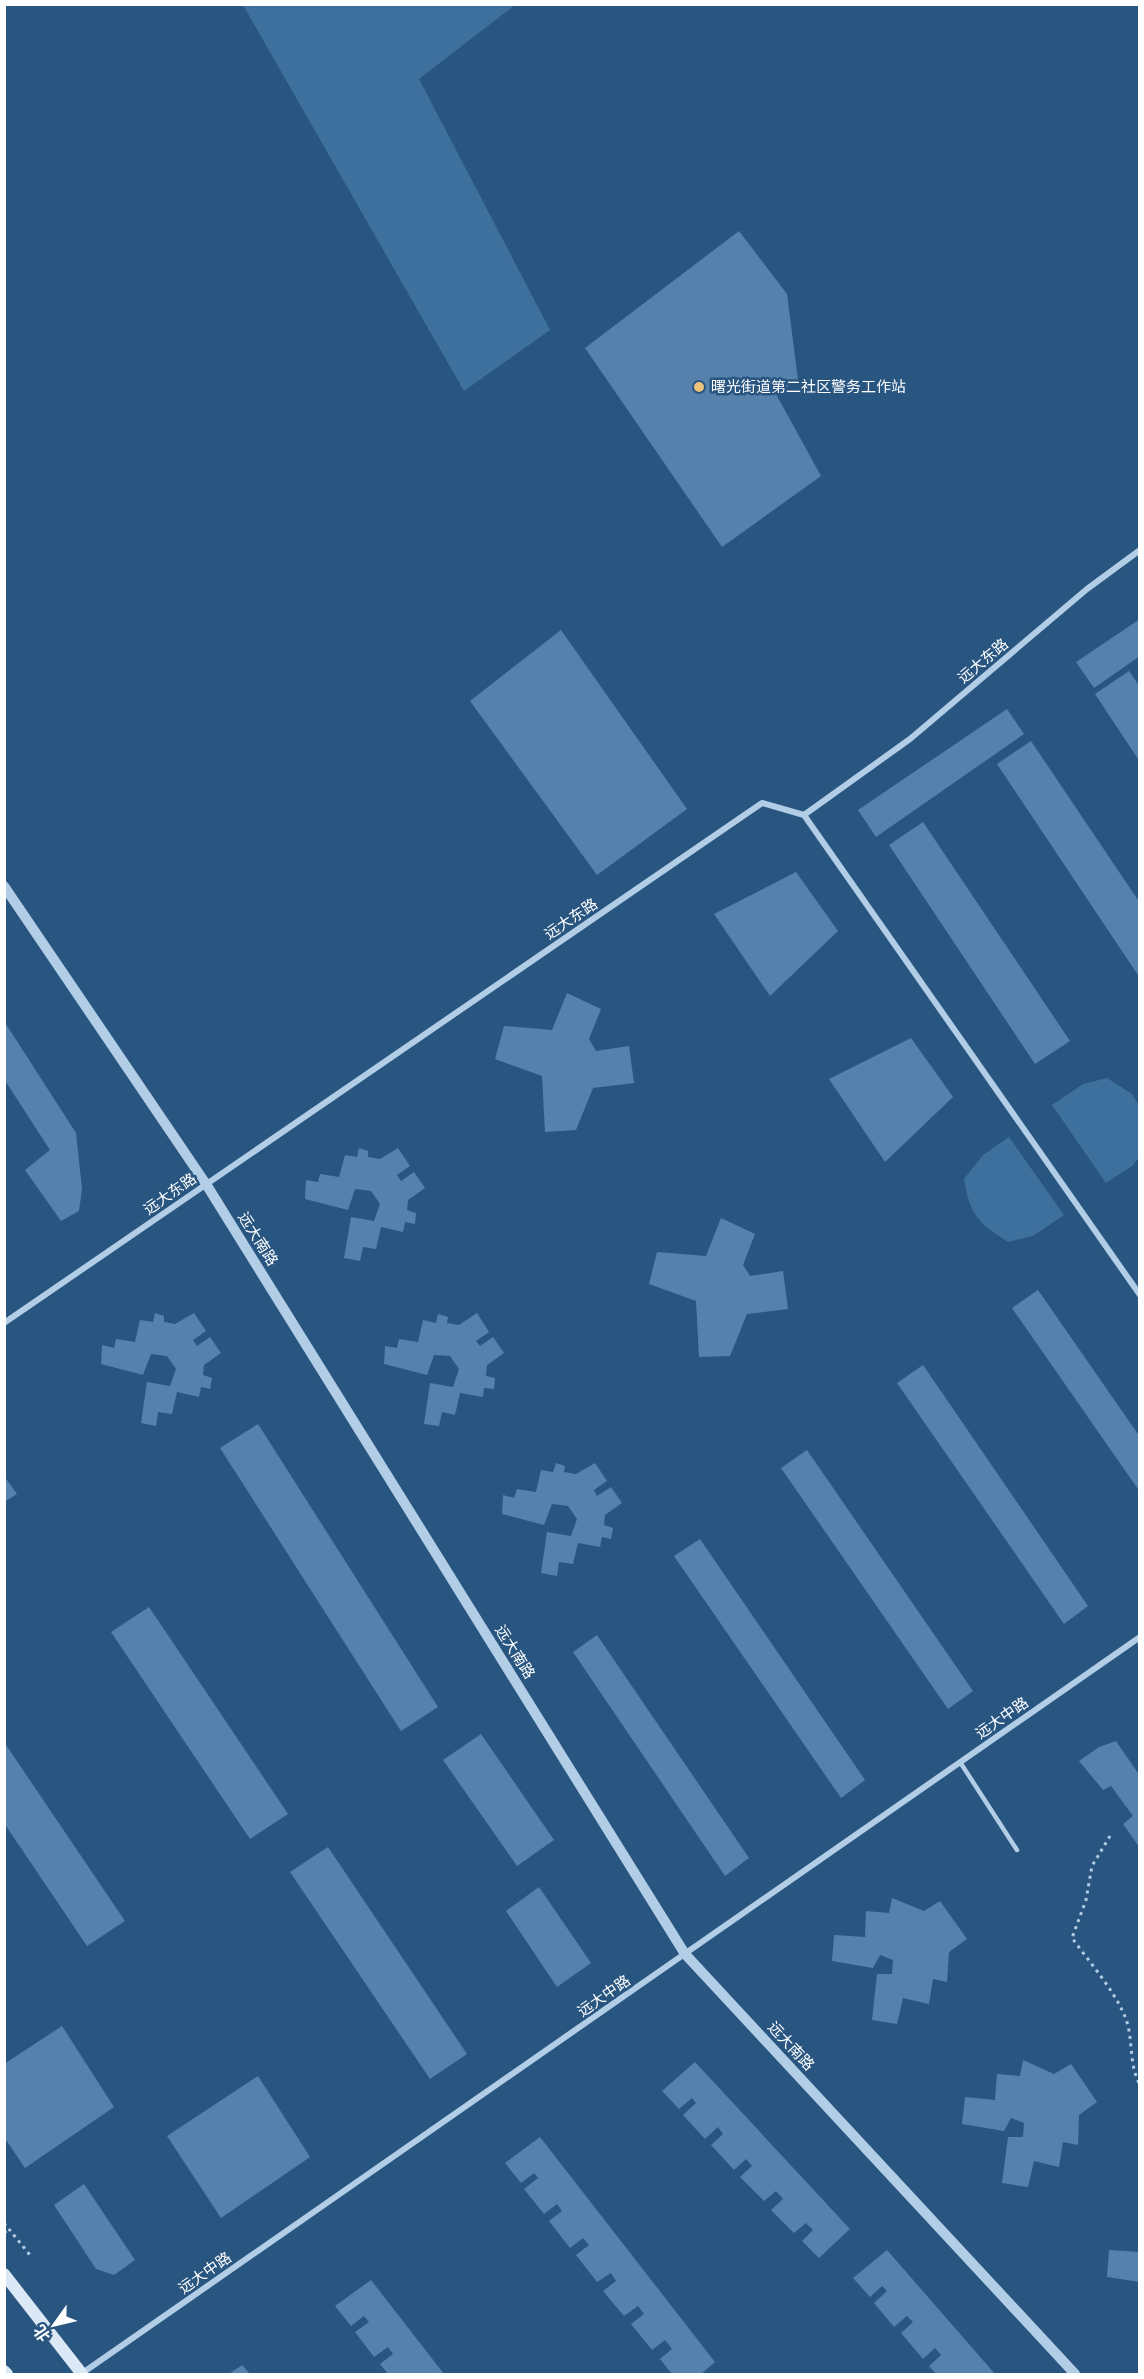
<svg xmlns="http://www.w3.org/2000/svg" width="1144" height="2379" font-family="'Fira Sans Condensed','Noto Sans SC',sans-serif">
<rect width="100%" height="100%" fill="#295681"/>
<g fill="#3e709e">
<path d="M 243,5 L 515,5 L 419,79 L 550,330 L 464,391 Z"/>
<path d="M 1107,1078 L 1132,1094 L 1139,1106 L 1140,1156 L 1132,1166 L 1106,1183 L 1052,1105 L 1083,1084 Z"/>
<path d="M 1009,1137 L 1064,1215 L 1033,1236 L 1008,1242 C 978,1223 970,1215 964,1179 L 983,1155 Z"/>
</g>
<g fill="#5681ac">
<path d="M 739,231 L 787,294 L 798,380 L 776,394 L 821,476 L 722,547 L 585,348 Z"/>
<path d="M 1140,619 L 1140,656 L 1094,688 L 1076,662 Z"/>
<path d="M 561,630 L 687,809 L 597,875 L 470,701 Z"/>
<path d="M 1129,671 L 1140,687 L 1140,762 L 1095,694 Z"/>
<path d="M 1007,709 L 1024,734 L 876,837 L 858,810 Z"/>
<path d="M 1031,741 L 1140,903 L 1140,978 L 997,764 Z"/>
<path d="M 923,822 L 1070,1041 L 1035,1064 L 889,845 Z"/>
<path d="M 796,872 L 838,931 L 770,996 L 714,914 Z"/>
<path d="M 567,993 L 601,1009 L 589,1039 L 596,1051 L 629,1046 L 634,1083 L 593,1088 L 576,1130 L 545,1132 L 542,1076 L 495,1059 L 504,1026 L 552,1030 Z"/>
<path d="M 4,1021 L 76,1133 L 82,1189 L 79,1211 L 61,1221 L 25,1170 L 50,1150 L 4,1079 Z"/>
<path d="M 911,1038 L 953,1097 L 885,1162 L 829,1079 Z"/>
<path d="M 359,1148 L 368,1151 L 368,1157 L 380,1159 L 398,1148 L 410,1166 L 397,1175 L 401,1181 L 414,1172 L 425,1188 L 408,1200 L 407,1210 L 416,1213 L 415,1224 L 405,1222 L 403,1232 L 381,1227 L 376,1249 L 363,1247 L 360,1261 L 344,1258 L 351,1217 L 374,1221 L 380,1204 L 371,1191 L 355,1189 L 348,1210 L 305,1199 L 306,1180 L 318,1182 L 320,1174 L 339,1177 L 345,1155 L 357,1157 Z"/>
<path d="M 721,1218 L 755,1234 L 743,1265 L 750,1276 L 783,1271 L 788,1309 L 747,1314 L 730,1356 L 699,1357 L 696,1301 L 649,1284 L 657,1252 L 706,1256 Z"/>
<path d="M 1038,1290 L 1140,1437 L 1140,1492 L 1012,1308 Z"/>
<path d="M 155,1313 L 164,1316 L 164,1322 L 175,1324 L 194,1313 L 206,1331 L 193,1340 L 197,1346 L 210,1337 L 221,1353 L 204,1365 L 203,1375 L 212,1378 L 210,1389 L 201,1387 L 199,1397 L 177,1392 L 172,1414 L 158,1412 L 156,1426 L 141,1423 L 147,1382 L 170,1386 L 176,1369 L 167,1356 L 151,1354 L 143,1375 L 101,1364 L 102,1345 L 114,1348 L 116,1339 L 135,1342 L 140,1320 L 153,1322 Z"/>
<path d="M 477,1313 L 489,1332 L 476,1341 L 480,1346 L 493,1337 L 504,1353 L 487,1365 L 486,1376 L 495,1378 L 494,1389 L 484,1388 L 483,1397 L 460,1393 L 455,1415 L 442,1412 L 439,1426 L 424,1424 L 430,1383 L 453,1387 L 459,1369 L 450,1356 L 434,1355 L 427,1375 L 384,1364 L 385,1346 L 397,1348 L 399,1339 L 418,1342 L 423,1320 L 436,1323 L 438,1314 L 448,1317 L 447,1323 L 459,1325 Z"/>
<path d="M 923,1365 L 1088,1606 L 1064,1624 L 897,1383 Z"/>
<path d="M 258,1424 L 438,1707 L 401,1731 L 220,1448 Z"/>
<path d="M 807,1450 L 973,1691 L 948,1709 L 781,1468 Z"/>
<path d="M 556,1463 L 565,1466 L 564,1472 L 576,1474 L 595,1463 L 607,1481 L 594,1490 L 597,1496 L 611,1487 L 622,1503 L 605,1515 L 604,1525 L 613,1528 L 611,1539 L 602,1537 L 600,1547 L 578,1543 L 573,1564 L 559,1562 L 557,1576 L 541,1573 L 547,1532 L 571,1536 L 577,1519 L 568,1506 L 552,1504 L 544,1525 L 502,1514 L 503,1495 L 514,1498 L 517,1489 L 536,1492 L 541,1470 L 553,1472 Z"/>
<path d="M 4,1476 L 17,1494 L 4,1502 Z"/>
<path d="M 700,1539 L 865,1780 L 841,1798 L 674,1556 Z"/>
<path d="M 149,1607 L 288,1814 L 250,1839 L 111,1632 Z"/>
<path d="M 597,1635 L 749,1858 L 725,1876 L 573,1652 Z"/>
<path d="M 481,1734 L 554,1840 L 517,1866 L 443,1760 Z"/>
<path d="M 1116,1741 L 1140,1776 L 1140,1848 L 1123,1824 L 1133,1816 L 1111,1786 L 1103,1790 L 1079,1761 L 1099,1747 Z"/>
<path d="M 4,1742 L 125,1921 L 87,1946 L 4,1823 Z"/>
<path d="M 328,1847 L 467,2054 L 430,2079 L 290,1872 Z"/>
<path d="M 539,1887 L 591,1963 L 557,1987 L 506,1911 Z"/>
<path d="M 892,1898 L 924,1911 L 940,1901 L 967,1939 L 949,1952 L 947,1982 L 933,1979 L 929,2004 L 903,1998 L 897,2024 L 872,2020 L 877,1974 L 892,1974 L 893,1960 L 880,1955 L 873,1968 L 832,1961 L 834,1935 L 865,1937 L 866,1911 L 889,1913 Z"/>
<path d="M 62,2026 L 114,2107 L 25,2168 L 4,2137 L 4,2064 Z"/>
<path d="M 1023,2060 L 1054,2074 L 1071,2064 L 1097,2102 L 1079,2115 L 1078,2145 L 1063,2142 L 1059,2167 L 1034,2161 L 1028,2187 L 1002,2183 L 1008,2137 L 1023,2137 L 1024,2123 L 1011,2118 L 1004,2131 L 962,2124 L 965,2097 L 995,2100 L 997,2074 L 1020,2076 Z"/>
<path d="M 695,2062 L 850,2229 L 819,2258 L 802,2241 L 813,2230 L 806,2223 L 794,2233 L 771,2210 L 783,2199 L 776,2191 L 764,2201 L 740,2177 L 752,2166 L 746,2159 L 734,2170 L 711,2145 L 723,2134 L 718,2127 L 705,2139 L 683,2115 L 696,2103 L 692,2098 L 679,2109 L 662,2091 Z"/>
<path d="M 258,2076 L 310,2157 L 221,2218 L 167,2136 Z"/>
<path d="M 540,2137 L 715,2362 L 701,2374 L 672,2374 L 660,2359 L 672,2349 L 665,2340 L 652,2350 L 631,2324 L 644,2314 L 638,2306 L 624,2316 L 603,2291 L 616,2281 L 611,2273 L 597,2282 L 576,2255 L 589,2245 L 583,2238 L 570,2248 L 549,2221 L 562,2211 L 557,2204 L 544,2214 L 524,2189 L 538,2178 L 534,2173 L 521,2183 L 505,2163 Z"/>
<path d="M 84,2184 L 135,2260 L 114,2275 L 96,2269 L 54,2205 Z"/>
<path d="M 887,2250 L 995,2374 L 936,2374 L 929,2366 L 941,2355 L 935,2348 L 923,2359 L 901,2333 L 913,2322 L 907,2316 L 894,2327 L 874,2303 L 887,2291 L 882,2286 L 870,2297 L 853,2278 Z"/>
<path d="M 1109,2250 L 1140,2252 L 1140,2282 L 1107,2277 Z"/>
<path d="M 371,2280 L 444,2374 L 388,2374 L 380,2364 L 393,2354 L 388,2347 L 374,2357 L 355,2332 L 369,2322 L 364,2316 L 351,2326 L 335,2306 Z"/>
<path d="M 242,2365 L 250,2374 L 229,2374 Z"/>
</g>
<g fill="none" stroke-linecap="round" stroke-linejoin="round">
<g stroke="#b2cde6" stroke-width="3" stroke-dasharray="3 4.5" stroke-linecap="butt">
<path d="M 1110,1836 L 1092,1866 L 1086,1900 L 1072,1938 C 1088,1960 1112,1988 1123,2012 C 1135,2036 1127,2061 1140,2085"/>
<path d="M 4,2223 L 30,2255"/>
<path d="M 4,2233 L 9,2229"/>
</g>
<path stroke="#b2cde6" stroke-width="4.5" d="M 960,1762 L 1017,1850"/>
<g stroke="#b2cde6" stroke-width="6">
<path d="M 804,815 L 1140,1295"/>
<path d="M 4,1323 L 762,803 L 804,815 L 910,739 L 1087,589 L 1140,550"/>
<path d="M 81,2374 L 1140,1637"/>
</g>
<path stroke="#b2cde6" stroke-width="10" d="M 4,886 L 206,1184 L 685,1954 L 1075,2374"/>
<g stroke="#dbe8f6" stroke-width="12">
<path d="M 4,2274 L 82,2374"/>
<path d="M 4,2371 L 7,2374"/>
</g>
</g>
<circle fill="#ecc379" stroke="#295681" stroke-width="2" cx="699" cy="387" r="6"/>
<g text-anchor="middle" stroke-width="5" stroke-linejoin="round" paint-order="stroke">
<g font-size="15" fill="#fff" stroke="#295681" text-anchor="start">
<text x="711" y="392">曙光街道第二社区警务工作站</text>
</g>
<g font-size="15" fill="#fff" stroke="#295681">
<text transform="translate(983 661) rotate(-40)" y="5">远大东路</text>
<text transform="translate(571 919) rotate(-34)" y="5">远大东路</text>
<text transform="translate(170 1194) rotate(-35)" y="5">远大东路</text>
<text transform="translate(258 1239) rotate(58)" y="5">远大南路</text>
<text transform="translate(515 1652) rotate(58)" y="5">远大南路</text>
<text transform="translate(1002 1718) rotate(-35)" y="5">远大中路</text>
<text transform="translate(604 1996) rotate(-35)" y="5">远大中路</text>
<text transform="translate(791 2046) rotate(47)" y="5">远大南路</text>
<text transform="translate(205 2273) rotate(-35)" y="5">远大中路</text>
</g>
</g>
<rect width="1144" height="2379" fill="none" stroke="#ffffff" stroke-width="12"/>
<g transform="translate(54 2325) rotate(236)" stroke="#295681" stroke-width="4.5" paint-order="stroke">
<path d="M0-4.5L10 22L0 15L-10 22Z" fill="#ffffff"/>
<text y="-9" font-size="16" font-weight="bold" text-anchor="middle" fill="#ffffff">北</text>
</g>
</svg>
